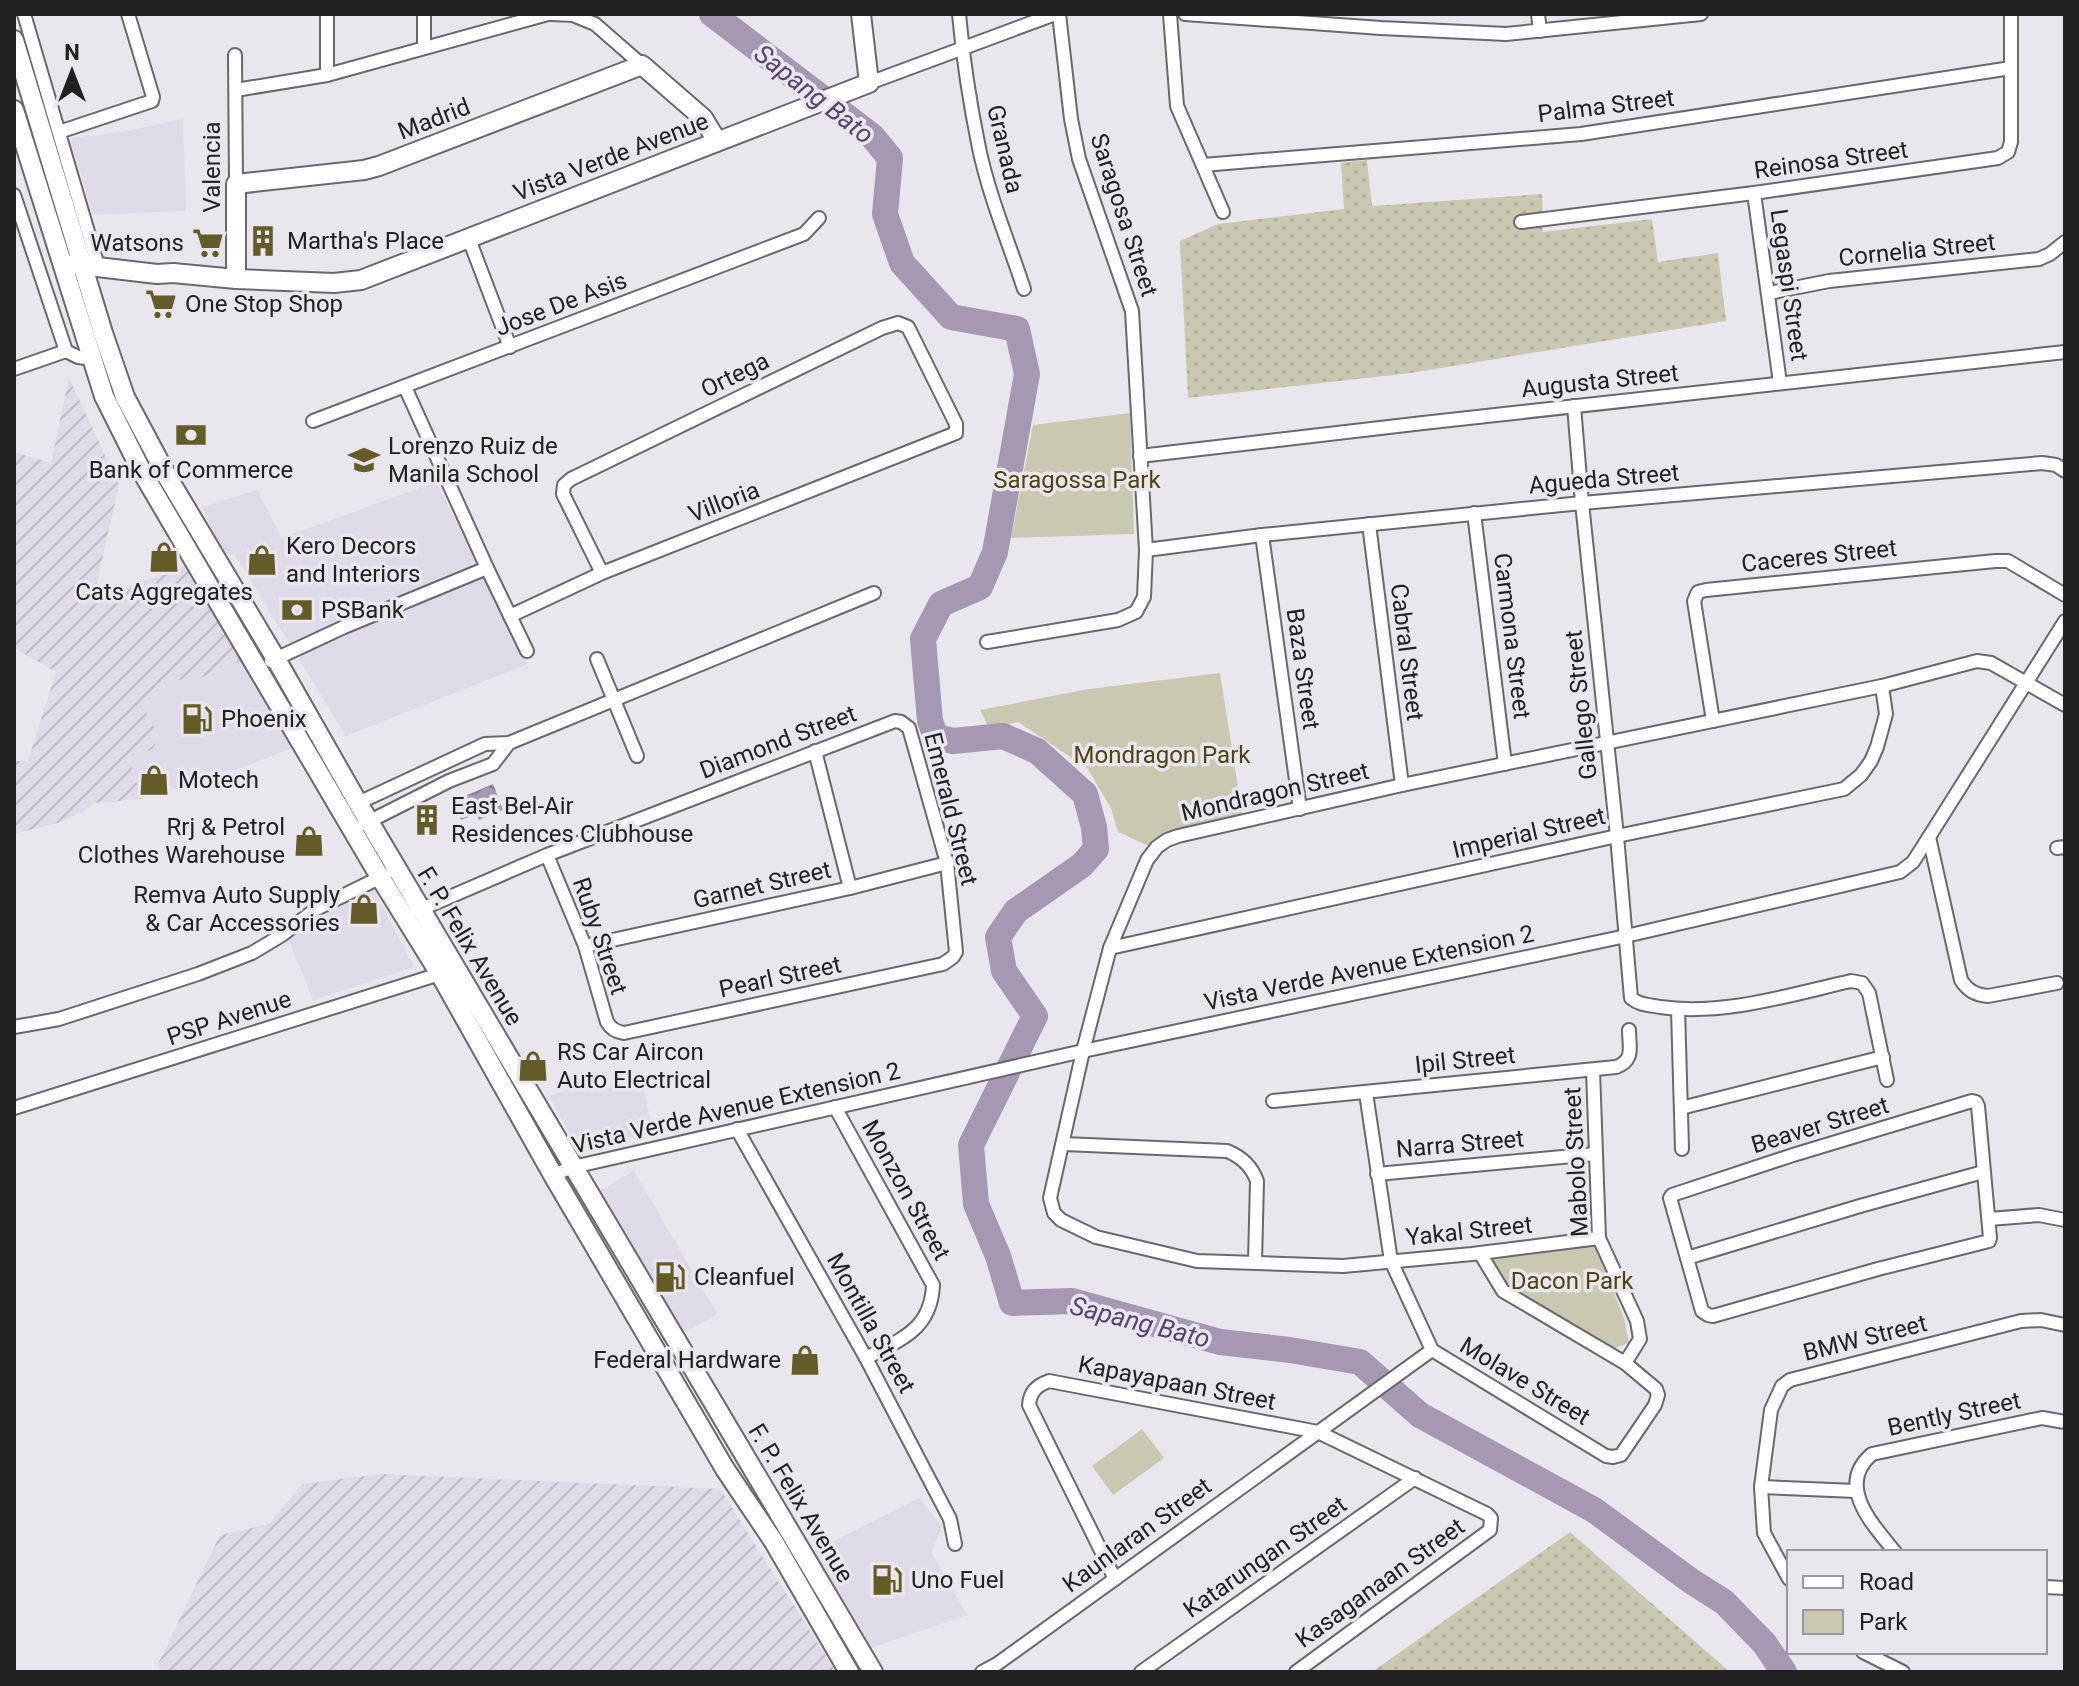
<svg xmlns="http://www.w3.org/2000/svg" width="2079" height="1686" font-family="Roboto,sans-serif">
<defs>
<pattern id="industrial-furrows" width="10" height="10" patternUnits="userSpaceOnUse" patternTransform="scale(2)"><rect width="10" height="10" fill="#e0d9e7"/><path d="M-1 1l2-2M0 10L10 0M9 11l2-2" fill="none" stroke="#c0bac6"/></pattern>
<pattern id="grass-dots" width="8" height="8" patternUnits="userSpaceOnUse" patternTransform="scale(2)"><rect width="8" height="8" fill="#cbc8b2"/><path d="M2 2h.1M6 6h.1" fill="none" stroke="#aeac99" stroke-width="1.8" stroke-linecap="round"/></pattern>
<pattern id="water-waves" width="16" height="10" patternUnits="userSpaceOnUse" patternTransform="scale(2)"><rect width="16" height="10" fill="#a598b3"/><path d="M0 5q4-4 8 0t8 0" fill="none" stroke="#867c91"/></pattern>
</defs>
<rect width="100%" height="100%" fill="#eae6ee"/>
<g fill="#e0d9e7">
<path d="M 183,119 L 186,211 L 93,215 L 70,138 L 122,132 Z"/>
<path d="M 436,482 L 528,664 L 346,736 L 235,555 L 248,550 L 230,555 L 221,550 L 202,507 L 257,490 L 282,538 Z"/>
<path d="M 241,661 L 292,748 L 244,767 L 142,799 L 129,756 L 153,749 L 159,735 L 142,705 L 162,682 L 203,677 Z"/>
<path d="M 373,888 L 414,967 L 313,1000 L 288,938 L 309,916 Z"/>
<path d="M 604,1078 L 608,1088 L 642,1080 L 653,1133 L 578,1149 L 549,1096 Z"/>
<path d="M 634,1171 L 717,1314 L 679,1336 L 594,1194 Z"/>
<path d="M 919,1498 L 942,1526 L 931,1553 L 967,1615 L 871,1648 L 810,1553 Z"/>
</g>
<g fill="url(#industrial-furrows)">
<path d="M 69,378 L 119,485 L 93,599 L 185,566 L 241,661 L 203,677 L 162,682 L 142,705 L 159,736 L 153,749 L 129,757 L 142,799 L 94,803 L 84,811 L 58,823 L 14,834 L 14,761 L 28,761 L 56,672 L 14,648 L 14,452 L 51,463 Z"/>
<path d="M 382,1474 L 720,1489 L 836,1672 L 160,1672 L 158,1664 L 220,1535 L 269,1524 L 302,1484 Z"/>
</g>
<g fill="url(#grass-dots)">
<path d="M 1367,160 L 1372,206 L 1542,194 L 1543,232 L 1652,219 L 1658,262 L 1718,253 L 1726,321 L 1411,373 L 1188,398 L 1180,241 L 1218,224 L 1344,209 L 1341,163 Z"/>
<path d="M 1570,1532 L 1730,1672 L 1372,1672 Z"/>
</g>
<g fill="#cbc8b2">
<path d="M 1130,413 L 1134,534 L 1011,538 L 1033,425 Z"/>
<path d="M 1220,673 L 1243,819 L 1151,847 L 1118,832 L 1111,808 L 1087,768 L 1018,722 L 989,728 L 980,710 L 1089,689 Z"/>
<path d="M 1595,1241 L 1624,1319 L 1629,1343 L 1615,1348 L 1512,1289 L 1505,1282 L 1489,1257 Z"/>
<path d="M 1142,1429 L 1164,1458 L 1113,1495 L 1092,1466 Z"/>
</g>
<path fill="url(#water-waves)" d="M 493,784 L 503,810 L 479,820 L 476,814 L 461,820 L 453,801 Z"/>
<g fill="none" stroke-linecap="round" stroke-linejoin="round">
<path stroke="#a598b3" stroke-width="26" d="M 712,14 L 872,136 L 890,158 L 885,214 L 902,263 L 951,317 L 1017,329 L 1027,374 L 995,552 L 980,587 L 941,604 L 923,639 L 930,721 L 936,737 L 953,741 L 1003,736 L 1037,751 L 1085,794 L 1094,827 L 1096,849 L 1082,865 L 1016,911 L 998,937 L 1004,971 L 1035,1016 L 971,1145 L 976,1204 L 998,1256 L 1012,1303 L 1072,1301 L 1220,1342 L 1290,1350 L 1360,1362 L 1420,1415 L 1594,1510 L 1691,1581 L 1724,1602 L 1764,1643 L 1784,1672"/>
<defs>
<g id="street">
<path d="M 24,14 L 98,266"/>
<path d="M 327,14 L 327,75"/>
<path d="M 424,14 L 424,47"/>
<path d="M 551,14 L 573,15 L 595,24 L 642,65"/>
<path d="M 959,14 C 963,59 970,104 979,148 C 989,196 1009,243 1024,289"/>
<path d="M 1170,14 L 1177,106 L 1223,212"/>
<path d="M 1185,14 L 1381,28 L 1506,34 L 1701,14"/>
<path d="M 1538,14 L 1540,31"/>
<path d="M 235,55 L 236,184"/>
<path d="M 869,83 L 1055,14"/>
<path d="M 236,90 L 327,75 L 548,14"/>
<path d="M 59,132 L 152,101 L 153,97 L 128,14"/>
<path d="M 1203,165 L 1581,134 L 2011,68"/>
<path d="M 1754,193 L 1780,383"/>
<path d="M 14,195 L 66,351 L 78,357 L 93,359"/>
<path d="M 1521,222 L 1754,193 L 1998,158 L 2008,152 L 2011,142 L 2011,14"/>
<path d="M 469,239 L 510,347"/>
<path d="M 1769,293 L 1829,281 L 2039,259 L 2050,254 L 2065,242"/>
<path d="M 14,369 L 66,351"/>
<path d="M 405,387 L 487,568 L 527,651"/>
<path d="M 1574,406 L 1582,503 L 1617,836 L 1631,998 C 1639,1005 1649,1005 1660,1007 C 1723,1016 1789,995 1851,981 L 1862,983 L 1869,993 L 1887,1080"/>
<path d="M 313,421 L 804,234 L 819,218"/>
<path d="M 1140,456 L 1423,423 L 2065,352"/>
<path d="M 1474,513 L 1505,764"/>
<path d="M 1369,524 L 1402,785"/>
<path d="M 1262,535 L 1300,809"/>
<path d="M 1146,550 L 1262,535 L 1582,503 L 2042,463 L 2056,465 L 2065,471"/>
<path d="M 510,616 L 602,573 L 956,433 L 956,424 L 908,327 L 898,323 L 882,328 L 571,479 L 564,485 L 563,494 L 602,573"/>
<path d="M 987,642 L 1118,620 L 1136,612 L 1144,597 L 1146,550 L 1132,311 L 1079,159 L 1071,119 L 1059,14"/>
<path d="M 597,659 L 637,756"/>
<path d="M 271,661 L 344,627 L 487,568"/>
<path d="M 1713,721 L 1694,601 L 1698,592 L 1706,590 L 1995,561 L 2008,561 L 2065,595"/>
<path d="M 815,751 L 850,888"/>
<path d="M 358,803 L 485,744 L 509,743 L 874,593"/>
<path d="M 364,824 L 449,781 L 493,764 L 509,743"/>
<path d="M 1929,837 L 1961,980 C 1968,991 1976,995 1988,996 L 2057,983"/>
<path d="M 2057,848 L 2065,847"/>
<path d="M 417,911 L 547,855 L 895,721 L 901,722 L 909,728 L 947,863 L 956,952 L 953,957 L 943,964 L 624,1033 C 616,1032 611,1029 607,1022 L 585,946 L 547,855"/>
<path d="M 585,946 L 850,888 L 947,863"/>
<path d="M 1110,948 L 1617,836 L 1844,789 L 1861,775 L 1871,761 L 1877,747 L 1886,714 L 1882,686"/>
<path d="M 1678,1009 L 1682,1149"/>
<path d="M 14,1027 L 59,1019 L 198,974 L 252,953 L 282,935 L 316,909 L 385,875"/>
<path d="M 1593,1070 L 1599,1238 L 1637,1321 L 1640,1339 L 1625,1363"/>
<path d="M 1366,1093 L 1391,1261 L 1432,1350 L 1606,1456 L 1613,1457 L 1621,1455 L 1655,1405 L 1658,1395 L 1656,1389 L 1625,1363 L 1503,1291 L 1480,1253"/>
<path d="M 1273,1101 L 1616,1067 C 1635,1060 1629,1047 1629,1030"/>
<path d="M 1972,1101 L 1976,1102 L 1978,1106 L 1990,1238 L 1989,1241 L 1878,1269 L 1713,1316 L 1708,1315 L 1702,1311 L 1670,1198 L 1672,1195 L 1793,1155 Z"/>
<path d="M 835,1107 L 933,1285 C 931,1330 901,1339 866,1358"/>
<path d="M 14,1108 L 446,972"/>
<path d="M 1681,1108 L 1883,1057"/>
<path d="M 737,1129 L 866,1358 L 950,1519 L 955,1544"/>
<path d="M 1064,1144 L 1227,1151 C 1242,1157 1252,1167 1257,1181 L 1255,1262"/>
<path d="M 1377,1174 L 1595,1154"/>
<path d="M 553,1175 L 573,1167 L 1083,1051 L 1626,936 L 1900,872 L 1913,862 L 1929,837 L 2065,621"/>
<path d="M 1989,1219 L 2039,1215 L 2065,1220"/>
<path d="M 1599,1238 L 1472,1254 L 1343,1266 L 1197,1261 L 1096,1237 L 1061,1220 L 1054,1213 L 1050,1198 L 1083,1051 L 1110,948 L 1147,860 L 1157,847 L 1167,840 L 1178,836 L 1402,785 L 1882,686 L 1977,661 L 1991,663 L 2065,705"/>
<path d="M 1687,1258 L 1860,1206 L 1983,1172"/>
<path d="M 1761,1487 L 1856,1491"/>
<path d="M 1895,1552 C 1873,1525 1835,1485 1872,1454 L 2042,1418 L 2065,1422"/>
<path d="M 1115,1579 L 1029,1405 C 1030,1392 1036,1386 1049,1381 L 1318,1432 L 1487,1514 L 1491,1518 L 1490,1530 L 1296,1672"/>
<path d="M 1789,1579 L 1764,1533 L 1761,1487 L 1771,1410 L 1782,1386 L 1790,1380 L 2021,1321 L 2041,1320 L 2065,1325"/>
<path d="M 2045,1587 L 2065,1588"/>
<path d="M 1863,1652 L 1903,1672"/>
<path d="M 982,1672 L 997,1664 L 1432,1350"/>
<path d="M 1141,1672 L 1415,1478"/>
</g>
<g id="secondary">
<path d="M 14,40 L 103,333 L 125,397 L 168,478 L 276,659 L 358,803 L 873,1672"/>
<path d="M 14,110 L 104,396 L 142,472 L 380,877 L 440,974 L 553,1175 L 725,1469 L 774,1542 L 849,1672"/>
<path d="M 72,264 L 157,274 L 173,273 L 236,279 L 334,283 L 361,280 L 869,83 L 861,14"/>
<path d="M 236,279 L 236,184 L 364,170 L 379,166 L 642,65 L 703,118 L 717,141"/>
</g>
</defs>
<use href="#street" stroke="#6a676d" stroke-width="16"/>
<use href="#secondary" stroke="#6a676d" stroke-width="22"/>
<use href="#street" stroke="#fff" stroke-width="12"/>
<use href="#secondary" stroke="#fff" stroke-width="18"/>
</g>
<defs>
<symbol id="building-bare" viewBox="-9 -9 18 18"><path d="M-4-6H4V6H1V3H-1V6H-4ZM-2.5-4.3h1.7v1.8h-1.7ZM.8-4.3h1.7v1.8H.8ZM-2.5-1h1.7V.8h-1.7ZM.8-1h1.7V.8H.8Z" fill="#645c28" stroke="#eae6ee" stroke-width="2.5" paint-order="stroke"/></symbol>
<symbol id="supermarket-bare" viewBox="-9 -9 18 18"><path d="M-6-5.5h2.5l.6 2H6L4.5 2H-2.5L-4.4-4H-6ZM-1.5 3.2a1.3 1.3 0 1 0 .1 0ZM3 3.2a1.3 1.3 0 1 0 .1 0Z" fill="#645c28" stroke="#eae6ee" stroke-width="2.5" paint-order="stroke"/></symbol>
<symbol id="bank-bare" viewBox="-9 -9 18 18"><path d="M-6-4H6V4H-6ZM0-2.3a2.3 2.3 0 1 0 0 4.6a2.3 2.3 0 1 0 0-4.6Z" fill="#645c28" stroke="#eae6ee" stroke-width="2.5" paint-order="stroke"/></symbol>
<symbol id="school-bare" viewBox="-9 -9 18 18"><path d="M0-5L7-2L0 1L-7-2ZM-4 1L0 2.5L4 1V4Q0 6-4 4Z" fill="#645c28" stroke="#eae6ee" stroke-width="2.5" paint-order="stroke"/></symbol>
<symbol id="shop-bare" viewBox="-9 -9 18 18"><path d="M-5-2.5h2.3a2.7 3.5 0 0 1 5.4 0H5L5.5 6h-11ZM-1.5-2.5h3a1.5 2.3 0 0 0-3 0Z" fill="#645c28" stroke="#eae6ee" stroke-width="2.5" paint-order="stroke"/></symbol>
<symbol id="fuel-bare" viewBox="-9 -9 18 18"><path d="M-5.5-6h7V0h2V4h1.3V-2.5L3-4.5l.8-.8L6-3V5H2.5V1h-1V6h-7ZM-4.2-4.7v3.2H.2V-4.7Z" fill="#645c28" stroke="#eae6ee" stroke-width="2.5" paint-order="stroke"/></symbol>
</defs>
<g fill-rule="evenodd">
<use href="#building-bare" x="241" y="219" width="44" height="44"/>
<use href="#supermarket-bare" x="186" y="221" width="44" height="44"/>
<use href="#supermarket-bare" x="139" y="282" width="44" height="44"/>
<use href="#bank-bare" x="169" y="413" width="44" height="44"/>
<use href="#school-bare" x="342" y="438" width="44" height="44"/>
<use href="#shop-bare" x="142" y="535" width="44" height="44"/>
<use href="#shop-bare" x="240" y="538" width="44" height="44"/>
<use href="#bank-bare" x="275" y="588" width="44" height="44"/>
<use href="#fuel-bare" x="175" y="697" width="44" height="44"/>
<use href="#shop-bare" x="132" y="758" width="44" height="44"/>
<use href="#building-bare" x="405" y="798" width="44" height="44"/>
<use href="#shop-bare" x="287" y="819" width="44" height="44"/>
<use href="#shop-bare" x="342" y="887" width="44" height="44"/>
<use href="#shop-bare" x="511" y="1044" width="44" height="44"/>
<use href="#fuel-bare" x="648" y="1255" width="44" height="44"/>
<use href="#shop-bare" x="783" y="1338" width="44" height="44"/>
<use href="#fuel-bare" x="865" y="1558" width="44" height="44"/>
</g>
<g text-anchor="middle" stroke-width="7" stroke-linejoin="round" paint-order="stroke">
<g font-size="24" fill="#212023" stroke="#eae6ee">
<text transform="translate(1606 106) rotate(-7)" y="8">Palma Street</text>
<text transform="translate(434 119) rotate(-21)" y="8">Madrid</text>
<text transform="translate(1005 149) rotate(77)" y="8">Granada</text>
<text transform="translate(611 157) rotate(-21)" y="8">Vista Verde Avenue</text>
<text transform="translate(1831 160) rotate(-8)" y="8">Reinosa Street</text>
<text transform="translate(212 167) rotate(-90)" y="8">Valencia</text>
<text transform="translate(1124 215) rotate(72)" y="8">Saragosa Street</text>
<text transform="translate(1917 250) rotate(-6)" y="8">Cornelia Street</text>
<text transform="translate(1789 285) rotate(82)" y="8">Legaspi Street</text>
<text transform="translate(561 304) rotate(-21)" y="8">Jose De Asis</text>
<text transform="translate(735 375) rotate(-26)" y="8">Ortega</text>
<text transform="translate(1600 381) rotate(-6)" y="8">Augusta Street</text>
<text transform="translate(1604 479) rotate(-5)" y="8">Agueda Street</text>
<text transform="translate(724 502) rotate(-21)" y="8">Villoria</text>
<text transform="translate(1819 556) rotate(-6)" y="8">Caceres Street</text>
<text transform="translate(1512 636) rotate(83)" y="8">Carmona Street</text>
<text transform="translate(1407 652) rotate(83)" y="8">Cabral Street</text>
<text transform="translate(1303 669) rotate(82)" y="8">Baza Street</text>
<text transform="translate(1581 705) rotate(-96)" y="8">Gallego Street</text>
<text transform="translate(778 742) rotate(-21)" y="8">Diamond Street</text>
<text transform="translate(1275 792) rotate(-13)" y="8">Mondragon Street</text>
<text transform="translate(951 809) rotate(76)" y="8">Emerald Street</text>
<text transform="translate(1529 833) rotate(-13)" y="8">Imperial Street</text>
<text transform="translate(762 885) rotate(-13)" y="8">Garnet Street</text>
<text transform="translate(600 936) rotate(71)" y="8">Ruby Street</text>
<text transform="translate(470 946) rotate(59)" y="8">F. P. Felix Avenue</text>
<text transform="translate(1369 968) rotate(-12)" y="8">Vista Verde Avenue Extension 2</text>
<text transform="translate(780 977) rotate(-12)" y="8">Pearl Street</text>
<text transform="translate(229 1018) rotate(-18)" y="8">PSP Avenue</text>
<text transform="translate(1465 1060) rotate(-6)" y="8">Ipil Street</text>
<text transform="translate(736 1108) rotate(-13)" y="8">Vista Verde Avenue Extension 2</text>
<text transform="translate(1820 1125) rotate(-17)" y="8">Beaver Street</text>
<text transform="translate(1460 1144) rotate(-5)" y="8">Narra Street</text>
<text transform="translate(1576 1162) rotate(-93)" y="8">Mabolo Street</text>
<text transform="translate(906 1190) rotate(61)" y="8">Monzon Street</text>
<text transform="translate(1469 1231) rotate(-6)" y="8">Yakal Street</text>
<text transform="translate(871 1323) rotate(61)" y="8">Montilla Street</text>
<text transform="translate(1865 1338) rotate(-14)" y="8">BMW Street</text>
<text transform="translate(1525 1381) rotate(31)" y="8">Molave Street</text>
<text transform="translate(1177 1383) rotate(11)" y="8">Kapayapaan Street</text>
<text transform="translate(1954 1414) rotate(-12)" y="8">Bently Street</text>
<text transform="translate(801 1503) rotate(59)" y="8">F. P. Felix Avenue</text>
<text transform="translate(1137 1535) rotate(-36)" y="8">Kaunlaran Street</text>
<text transform="translate(1265 1557) rotate(-35)" y="8">Katarungan Street</text>
<text transform="translate(1380 1583) rotate(-36)" y="8">Kasaganaan Street</text>
</g>
<g font-size="24" fill="#212023" stroke="#eae6ee" text-anchor="start">
<text x="287" y="249">Martha's Place</text>
<text x="184" y="251" text-anchor="end">Watsons</text>
<text x="185" y="312">One Stop Shop</text>
<text x="388" y="454">Lorenzo Ruiz de<tspan x="388" dy="28">Manila School</tspan></text>
<text x="191" y="478" text-anchor="middle">Bank of Commerce</text>
<text x="286" y="554">Kero Decors<tspan x="286" dy="28">and Interiors</tspan></text>
<text x="164" y="600" text-anchor="middle">Cats Aggregates</text>
<text x="321" y="618">PSBank</text>
<text x="221" y="727">Phoenix</text>
<text x="178" y="788">Motech</text>
<text x="451" y="814">East Bel-Air<tspan x="451" dy="28">Residences Clubhouse</tspan></text>
<text x="285" y="835" text-anchor="end">Rrj &amp; Petrol<tspan x="285" dy="28">Clothes Warehouse</tspan></text>
<text x="340" y="903" text-anchor="end">Remva Auto Supply<tspan x="340" dy="28">&amp; Car Accessories</tspan></text>
<text x="557" y="1060">RS Car Aircon<tspan x="557" dy="28">Auto Electrical</tspan></text>
<text x="694" y="1285">Cleanfuel</text>
<text x="781" y="1368" text-anchor="end">Federal Hardware</text>
<text x="911" y="1588">Uno Fuel</text>
</g>
<g font-size="24" fill="#4d4510" stroke="#eae6ee">
<text x="1077" y="488">Saragossa Park</text>
<text x="1162" y="763">Mondragon Park</text>
<text x="1572" y="1289">Dacon Park</text>
</g>
<g font-size="26" font-style="italic" fill="#58436d" stroke="#eae6ee">
<text transform="translate(814 94) rotate(38)" y="9">Sapang Bato</text>
<text transform="translate(1140 1322) rotate(14)" y="9">Sapang Bato</text>
</g>
</g>
<rect width="2079" height="1686" fill="none" stroke="#212023" stroke-width="32"/>
<rect x="1787" y="1550" width="260" height="104" fill="#eae6ee" stroke="#9a979d" stroke-width="2"/>
<rect x="1803" y="1576" width="40" height="12" fill="#ffffff" stroke="#9a979d" stroke-width="2"/>
<text x="1859" y="1590" font-size="24" fill="#212023">Road</text>
<rect x="1803" y="1610" width="40" height="24" fill="#cbc8b2" stroke="#9a979d" stroke-width="2"/>
<text x="1859" y="1630" font-size="24" fill="#212023">Park</text>
<g transform="translate(72 72)" stroke="#eae6ee" stroke-width="6" paint-order="stroke">
<path d="M0-6L14 30L0 20L-14 30Z" fill="#212023"/>
<text y="-12" font-size="22" font-weight="bold" text-anchor="middle" fill="#212023">N</text>
</g>
</svg>
